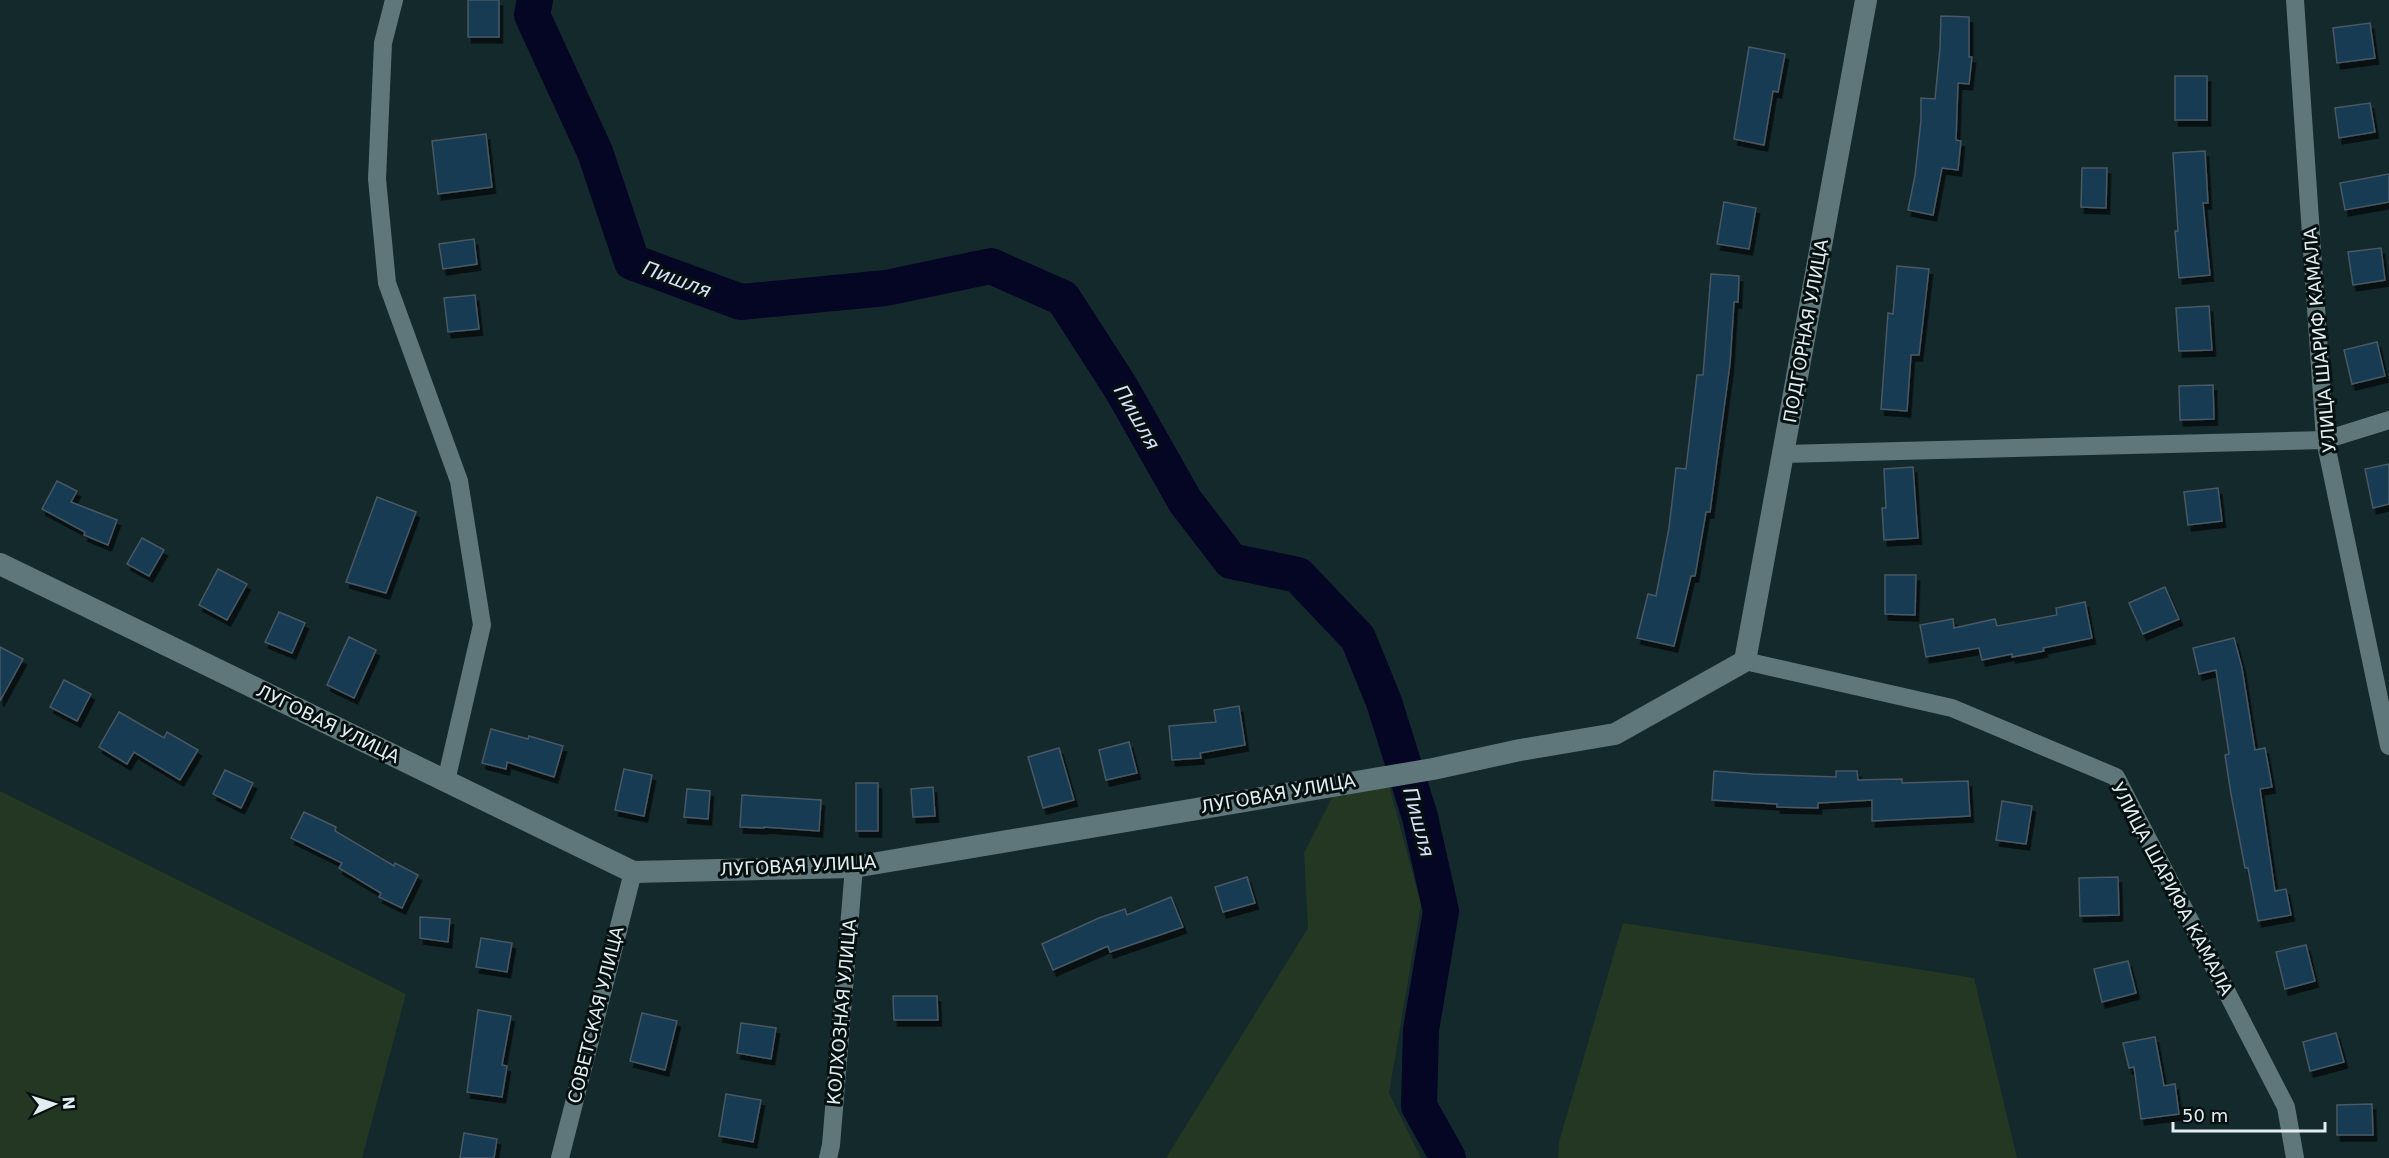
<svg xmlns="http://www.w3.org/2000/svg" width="2389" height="1158" font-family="'DejaVu Sans',sans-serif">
<defs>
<filter id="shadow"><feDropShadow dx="3.5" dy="6" stdDeviation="0" flood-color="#0009"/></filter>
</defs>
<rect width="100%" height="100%" fill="#14292c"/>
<g fill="#233723">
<path d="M 1387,777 L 1421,905 L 1389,1093 L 1421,1158 L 1166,1158 L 1308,928 L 1304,853 L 1333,796 Z"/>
<path d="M 0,791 L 406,994 L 362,1158 L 0,1158 Z"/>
<path d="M 1623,923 L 1974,978 L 2017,1158 L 1558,1158 L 1559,1142 Z"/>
</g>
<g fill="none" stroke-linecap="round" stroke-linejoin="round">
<path stroke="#040624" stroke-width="36" d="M 535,0 L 532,15 L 595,152 L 632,262 L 741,302 L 886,288 L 991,266 L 1063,298 L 1121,388 L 1185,501 L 1231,561 L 1298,575 L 1358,638 L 1384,702 L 1420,817 L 1441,911 L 1421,1030 L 1419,1106 L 1448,1158"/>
</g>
<g fill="#133a53" stroke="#485864" stroke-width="1.5" filter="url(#shadow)">
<rect x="468" y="0" width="31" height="37"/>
<path d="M 1941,16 L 1969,17 L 1969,57 L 1972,57 L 1969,84 L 1958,83 L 1956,140 L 1961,141 L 1958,170 L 1942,168 L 1933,215 L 1908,210 L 1915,176 L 1921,120 L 1921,98 L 1935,99 L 1940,48 Z"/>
<path d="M 2370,23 L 2375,58 L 2337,63 L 2333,28 Z"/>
<path d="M 1749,47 L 1785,54 L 1778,92 L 1773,91 L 1764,145 L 1734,139 Z"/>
<rect x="2175" y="76" width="32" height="44"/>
<path d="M 2370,103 L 2375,132 L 2339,138 L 2335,108 Z"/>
<path d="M 486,134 L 492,187 L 438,194 L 432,141 Z"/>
<path d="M 2205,151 L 2208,203 L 2203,203 L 2210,275 L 2179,278 L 2175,231 L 2178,231 L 2173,153 Z"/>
<path d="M 2082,168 L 2107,168 L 2106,208 L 2081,207 Z"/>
<path d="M 2389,174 L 2389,202 L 2345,210 L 2340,183 Z"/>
<path d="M 1724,202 L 1756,208 L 1749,249 L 1717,244 Z"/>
<path d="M 474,239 L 477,264 L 443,269 L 439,244 Z"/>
<path d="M 2381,248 L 2385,280 L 2353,285 L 2348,252 Z"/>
<path d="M 1897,266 L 1929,269 L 1919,355 L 1911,355 L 1907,411 L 1881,409 L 1888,313 L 1893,314 Z"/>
<path d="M 1711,274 L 1739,276 L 1738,302 L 1734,302 L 1730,364 L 1710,512 L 1706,512 L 1695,576 L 1691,576 L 1674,646 L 1637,638 L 1648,594 L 1656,596 L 1669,528 L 1676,468 L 1686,469 L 1697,375 L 1703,375 Z"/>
<path d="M 475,295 L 479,329 L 448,332 L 444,298 Z"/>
<path d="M 2209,306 L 2212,350 L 2179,351 L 2176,308 Z"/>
<path d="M 2377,342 L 2385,376 L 2352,384 L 2344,350 Z"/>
<path d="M 2213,385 L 2214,419 L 2180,420 L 2179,386 Z"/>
<path d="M 2389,464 L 2389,504 L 2373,508 L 2365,469 Z"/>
<path d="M 1913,467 L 1918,538 L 1884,540 L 1882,508 L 1886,508 L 1884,469 Z"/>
<path d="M 57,481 L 77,491 L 71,502 L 117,520 L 108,545 L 84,535 L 85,532 L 42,509 Z"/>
<path d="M 2218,488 L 2222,521 L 2188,525 L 2184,492 Z"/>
<path d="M 377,497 L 416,512 L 386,593 L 346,582 Z"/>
<path d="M 142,538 L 164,550 L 149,576 L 127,564 Z"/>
<path d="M 218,569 L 247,584 L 227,620 L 199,605 Z"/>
<path d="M 1885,575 L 1916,575 L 1915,615 L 1885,614 Z"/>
<path d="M 2165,587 L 2179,619 L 2143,634 L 2129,603 Z"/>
<path d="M 2085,602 L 2092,638 L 2043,648 L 2044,651 L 2012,657 L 2012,654 L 1982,660 L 1979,648 L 1926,657 L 1920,625 L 1953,619 L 1954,628 L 1995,619 L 1997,626 L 2057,615 L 2056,608 Z"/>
<path d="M 279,612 L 305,623 L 292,653 L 265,642 Z"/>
<path d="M 349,637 L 376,650 L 354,698 L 327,685 Z"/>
<path d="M 2234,638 L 2242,668 L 2255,750 L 2265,748 L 2272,787 L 2260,789 L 2275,891 L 2286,889 L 2291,915 L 2258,921 L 2248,868 L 2245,868 L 2231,794 L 2225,755 L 2229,754 L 2216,670 L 2199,674 L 2193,648 Z"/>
<path d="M 0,647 L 23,659 L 0,701 Z"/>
<path d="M 64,680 L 91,694 L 77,721 L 50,707 Z"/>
<path d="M 1239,706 L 1245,745 L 1200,753 L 1201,758 L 1172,760 L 1169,726 L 1216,722 L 1214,710 Z"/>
<path d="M 119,712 L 164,738 L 167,732 L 198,750 L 180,780 L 134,752 L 127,764 L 99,747 Z"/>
<path d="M 491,729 L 528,739 L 529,736 L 563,746 L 554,777 L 507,762 L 506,769 L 482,763 Z"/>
<path d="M 1129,742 L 1137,773 L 1106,780 L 1099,750 Z"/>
<path d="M 1059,748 L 1074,800 L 1043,808 L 1028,757 Z"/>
<path d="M 624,769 L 652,775 L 644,816 L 615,810 Z"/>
<path d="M 225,770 L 253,783 L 241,808 L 213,794 Z"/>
<path d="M 1714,771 L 1753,774 L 1836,777 L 1836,771 L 1857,771 L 1858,780 L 1902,779 L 1902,783 L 1968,781 L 1970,816 L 1872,821 L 1872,800 L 1818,803 L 1818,808 L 1777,807 L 1777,804 L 1712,800 Z"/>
<rect x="856" y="783" width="22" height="48"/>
<path d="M 933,787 L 935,816 L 913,817 L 911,789 Z"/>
<path d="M 687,789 L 710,791 L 708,819 L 684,817 Z"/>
<path d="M 742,795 L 821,800 L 819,831 L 764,827 L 764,828 L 740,827 Z"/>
<path d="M 2002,801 L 2032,806 L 2026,844 L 1996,840 Z"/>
<path d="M 304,812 L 336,827 L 335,831 L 394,866 L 395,863 L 418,875 L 402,908 L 379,897 L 381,893 L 339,868 L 342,863 L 291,838 Z"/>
<path d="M 1247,877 L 1255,903 L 1223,912 L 1215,887 Z"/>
<path d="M 2118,877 L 2119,915 L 2080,916 L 2079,878 Z"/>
<path d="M 1171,897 L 1183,927 L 1110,952 L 1108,946 L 1053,970 L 1042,944 L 1099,918 L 1125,909 L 1127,915 Z"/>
<path d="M 420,917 L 450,919 L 448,942 L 420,938 Z"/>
<path d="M 481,938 L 512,943 L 507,972 L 476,967 Z"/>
<path d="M 2306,945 L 2315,981 L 2285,989 L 2276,952 Z"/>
<path d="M 2128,961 L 2136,993 L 2102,1002 L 2094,969 Z"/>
<path d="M 893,996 L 937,996 L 938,1020 L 894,1020 Z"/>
<path d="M 478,1010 L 511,1016 L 502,1065 L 507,1066 L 502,1097 L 467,1092 Z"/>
<path d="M 642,1013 L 677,1021 L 665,1070 L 630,1061 Z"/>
<path d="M 741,1023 L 776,1028 L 771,1059 L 737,1053 Z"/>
<path d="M 2336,1033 L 2344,1062 L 2310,1071 L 2303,1042 Z"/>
<path d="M 2155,1037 L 2164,1086 L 2175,1084 L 2179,1114 L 2141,1119 L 2134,1067 L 2129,1068 L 2123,1043 Z"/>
<path d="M 726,1094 L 761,1100 L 753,1142 L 719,1136 Z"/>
<path d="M 2372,1104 L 2373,1135 L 2337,1135 L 2337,1105 Z"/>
<path d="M 464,1133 L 497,1139 L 494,1158 L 460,1158 Z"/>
</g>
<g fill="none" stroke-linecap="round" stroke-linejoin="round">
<g stroke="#5f767a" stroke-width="18">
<path d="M 394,0 L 383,43 L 377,179 L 387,283 L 459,481 L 482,625 L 446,781"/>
<path d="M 2295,0 L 2325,440 L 2389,746"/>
<path d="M 1784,454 L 2325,440 L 2389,420"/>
<path d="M 1745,661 L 1952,708 L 2116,777 L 2286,1107 L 2295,1158"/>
<path d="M 560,1158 L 633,872"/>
<path d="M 828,1158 L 831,1145 L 854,867"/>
</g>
<path stroke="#5f767a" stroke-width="22" d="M 0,564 L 633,872 L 854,867 L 1433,769 L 1520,750 L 1615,734 L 1745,661 L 1866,0"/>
</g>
<g text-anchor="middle" stroke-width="6" stroke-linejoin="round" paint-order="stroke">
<g font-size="18" fill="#e1edef" stroke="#071011">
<text transform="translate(1806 331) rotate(-80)" y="6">ПОДГОРНАЯ УЛИЦА</text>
<text transform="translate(2320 340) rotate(-95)" y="6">УЛИЦА ШАРИФ КАМАЛА</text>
<text transform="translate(328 724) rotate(26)" y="6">ЛУГОВАЯ УЛИЦА</text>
<text transform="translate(1278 794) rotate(-10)" y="6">ЛУГОВАЯ УЛИЦА</text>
<text transform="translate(798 866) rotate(-3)" y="6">ЛУГОВАЯ УЛИЦА</text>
<text transform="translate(2172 889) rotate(62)" y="6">УЛИЦА ШАРИФА КАМАЛА</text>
<text transform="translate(842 1012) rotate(-85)" y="6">КОЛХОЗНАЯ УЛИЦА</text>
<text transform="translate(596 1015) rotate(-76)" y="6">СОВЕТСКАЯ УЛИЦА</text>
</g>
<g font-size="20" font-style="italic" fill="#d8e0fa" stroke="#071011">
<text transform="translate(677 279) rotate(20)" y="7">Пишля</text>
<text transform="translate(1137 417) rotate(60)" y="7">Пишля</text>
<text transform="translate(1419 822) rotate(75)" y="7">Пишля</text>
</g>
</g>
<g transform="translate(54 1104) rotate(86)" stroke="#071011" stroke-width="4.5" paint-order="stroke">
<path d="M0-4.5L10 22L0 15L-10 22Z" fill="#e1edef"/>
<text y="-9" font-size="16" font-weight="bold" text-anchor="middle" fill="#e1edef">N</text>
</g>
<path d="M2173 1122v9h152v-9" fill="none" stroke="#e1edef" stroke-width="3"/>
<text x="2182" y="1122" font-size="18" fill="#e1edef" stroke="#071011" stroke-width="4.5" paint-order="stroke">50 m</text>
</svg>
